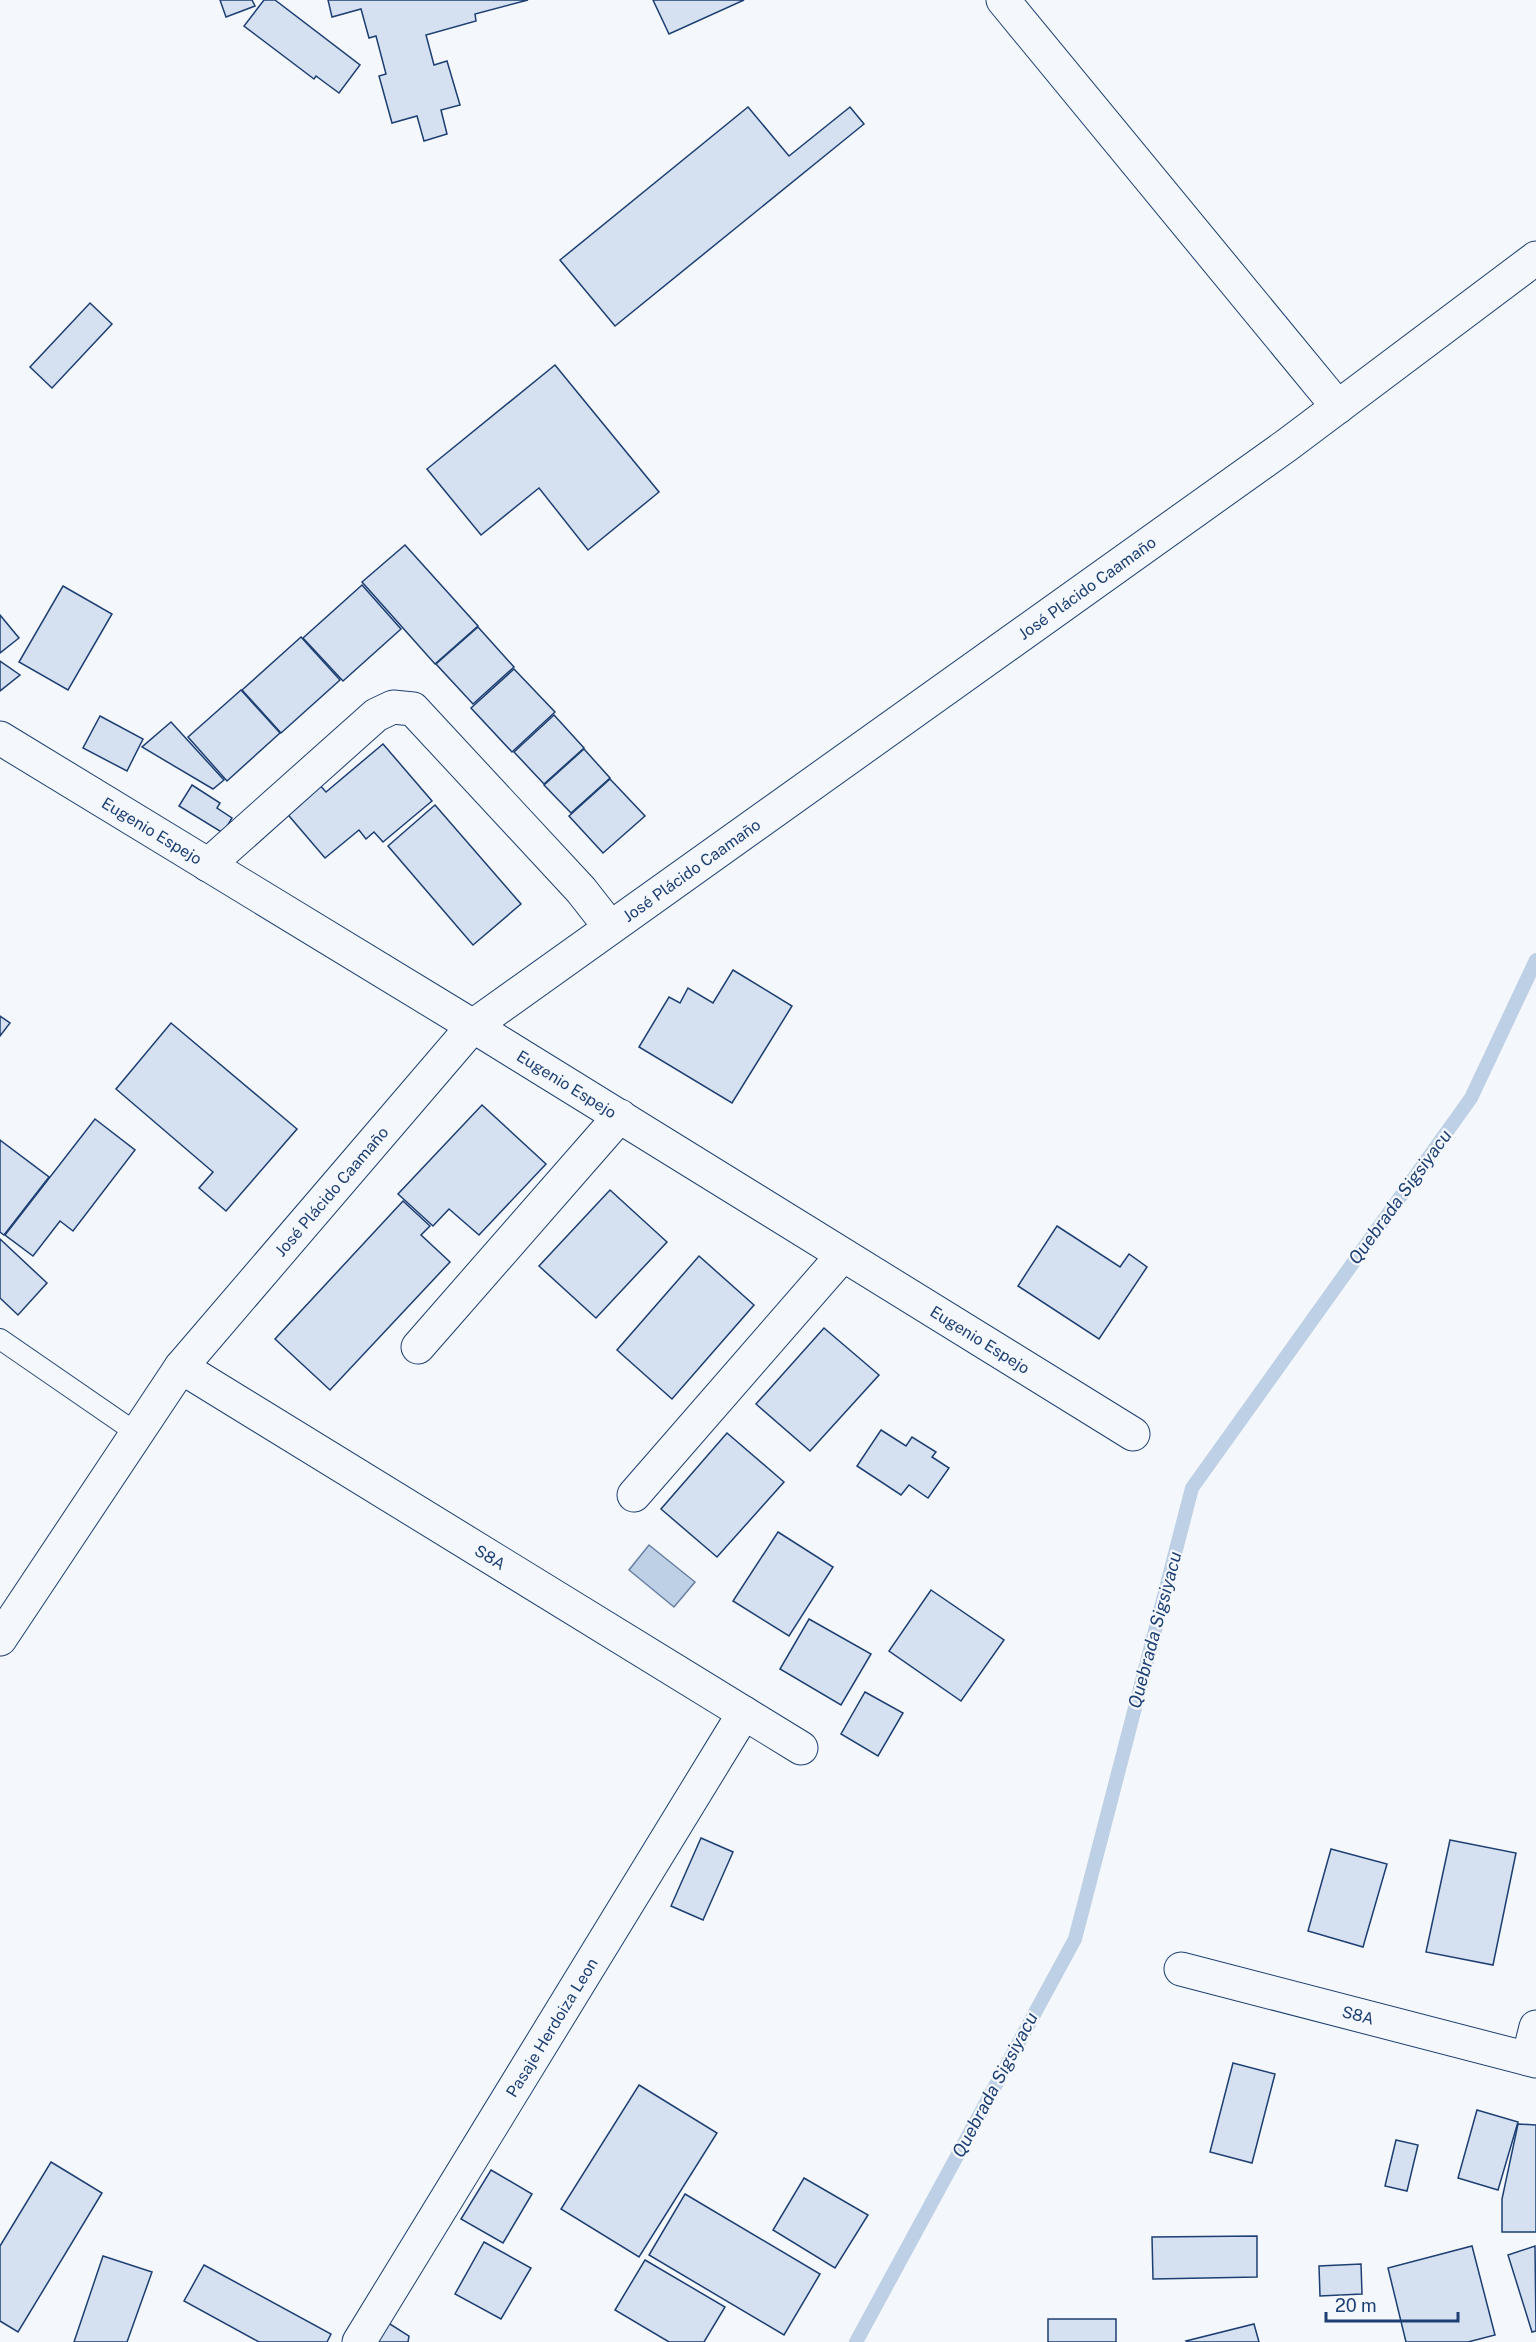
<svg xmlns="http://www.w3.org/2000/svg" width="1536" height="2342" font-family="'Public Sans',sans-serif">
<rect width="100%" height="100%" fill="#f4f7fb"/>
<path fill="#bed0e5" stroke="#687fa3" stroke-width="1.5" d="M 649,1545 L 695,1582 L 674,1607 L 629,1570 Z"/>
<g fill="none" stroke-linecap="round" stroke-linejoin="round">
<path stroke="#bed0e5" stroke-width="14" d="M 856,2342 L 1075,1939 L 1192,1488 L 1471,1098 L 1536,960"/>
</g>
<g fill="#d5e0f0" stroke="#1d3f73" stroke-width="1.5">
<path d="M 220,0 L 252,0 L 255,6 L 226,17 Z"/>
<path d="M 264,0 L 275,0 L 360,65 L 339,93 L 316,76 L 314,79 L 244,26 Z"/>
<path d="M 328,0 L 528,0 L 475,14 L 476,21 L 426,35 L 434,65 L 447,61 L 460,105 L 441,110 L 447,134 L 424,141 L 417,116 L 392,123 L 379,76 L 386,74 L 376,36 L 369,38 L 361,9 L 332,17 Z"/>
<path d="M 653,0 L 744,0 L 669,34 Z"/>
<path d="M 748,107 L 789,156 L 850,107 L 864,124 L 615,326 L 560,260 Z"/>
<path d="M 90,303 L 112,324 L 52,388 L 30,367 Z"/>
<path d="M 555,365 L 659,492 L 588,550 L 539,488 L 481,535 L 427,469 Z"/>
<path d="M 405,545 L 478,626 L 435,664 L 362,582 Z"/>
<path d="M 362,585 L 401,629 L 343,681 L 303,638 Z"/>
<path d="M 63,586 L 112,614 L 68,690 L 19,662 Z"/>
<path d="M 0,615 L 19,638 L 0,653 Z"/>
<path d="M 478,627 L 514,667 L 473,704 L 436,664 Z"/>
<path d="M 301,637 L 340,680 L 281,733 L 242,690 Z"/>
<path d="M 0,661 L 20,675 L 0,691 Z"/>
<path d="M 514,669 L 555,712 L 512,752 L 471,708 Z"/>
<path d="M 241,690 L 280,733 L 227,781 L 188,737 Z"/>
<path d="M 554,715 L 584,748 L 544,784 L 514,752 Z"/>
<path d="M 100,716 L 143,739 L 127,771 L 83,748 Z"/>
<path d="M 171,722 L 224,780 L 213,789 L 142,747 Z"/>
<path d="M 383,744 L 432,801 L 383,842 L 374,832 L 366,839 L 359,830 L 325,858 L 284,810 L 317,782 L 326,792 Z"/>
<path d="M 584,749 L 610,778 L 571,813 L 544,785 Z"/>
<path d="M 610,779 L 645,816 L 603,853 L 569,816 Z"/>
<path d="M 192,785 L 220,803 L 217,808 L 232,818 L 223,833 L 179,806 Z"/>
<path d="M 435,805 L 521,904 L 473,945 L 388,846 Z"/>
<path d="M 733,970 L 792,1006 L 732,1103 L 639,1047 L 669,997 L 680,1003 L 688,988 L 713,1003 Z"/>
<path d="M 0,1016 L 10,1023 L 0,1036 Z"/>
<path d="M 171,1023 L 297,1129 L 226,1211 L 199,1188 L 213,1172 L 116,1089 Z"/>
<path d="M 482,1105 L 546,1164 L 479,1235 L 449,1209 L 433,1226 L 398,1194 Z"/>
<path d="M 95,1119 L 135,1150 L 73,1231 L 60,1221 L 33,1256 L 5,1235 Z"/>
<path d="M 0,1140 L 49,1177 L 4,1235 L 0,1232 Z"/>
<path d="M 610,1190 L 667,1242 L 596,1318 L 539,1266 Z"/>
<path d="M 403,1201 L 430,1226 L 421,1235 L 450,1262 L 330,1390 L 275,1339 Z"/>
<path d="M 1057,1226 L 1120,1267 L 1129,1254 L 1147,1267 L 1099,1339 L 1018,1286 Z"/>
<path d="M 0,1239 L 47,1283 L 18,1315 L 0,1298 Z"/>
<path d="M 699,1256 L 754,1305 L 672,1399 L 617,1350 Z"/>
<path d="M 824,1328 L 879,1375 L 810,1451 L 756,1404 Z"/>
<path d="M 881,1430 L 906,1446 L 912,1437 L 936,1452 L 932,1457 L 949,1468 L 928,1498 L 909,1485 L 901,1495 L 857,1466 Z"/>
<path d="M 727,1433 L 784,1482 L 717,1557 L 661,1509 Z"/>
<path d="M 778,1532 L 833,1567 L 789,1636 L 733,1601 Z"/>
<path d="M 931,1590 L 1004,1640 L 961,1701 L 889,1651 Z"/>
<path d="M 809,1619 L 871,1654 L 841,1705 L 780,1669 Z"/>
<path d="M 865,1692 L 903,1713 L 878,1756 L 841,1734 Z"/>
<path d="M 701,1838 L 733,1852 L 703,1920 L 671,1906 Z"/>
<path d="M 1450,1840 L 1516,1853 L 1493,1965 L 1426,1952 Z"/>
<path d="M 1331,1849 L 1387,1864 L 1363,1947 L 1308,1931 Z"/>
<path d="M 1233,2063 L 1275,2074 L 1252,2163 L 1210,2152 Z"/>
<path d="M 639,2085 L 717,2133 L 639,2257 L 561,2209 Z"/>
<path d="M 1477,2110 L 1518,2122 L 1498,2190 L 1458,2178 Z"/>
<path d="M 1518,2124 L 1536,2125 L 1536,2232 L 1502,2232 L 1502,2199 Z"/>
<path d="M 1396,2140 L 1418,2145 L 1407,2191 L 1385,2186 Z"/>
<path d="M 51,2162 L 102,2193 L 18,2332 L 0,2321 L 0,2246 Z"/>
<path d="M 491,2170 L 532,2194 L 503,2243 L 461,2219 Z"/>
<path d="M 804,2178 L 868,2215 L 835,2268 L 773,2230 Z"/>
<path d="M 685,2194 L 820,2274 L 784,2335 L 649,2255 Z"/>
<path d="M 1257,2236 L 1257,2277 L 1153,2279 L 1152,2237 Z"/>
<path d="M 484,2242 L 531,2268 L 501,2319 L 455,2294 Z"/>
<path d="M 1472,2246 L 1495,2335 L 1468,2342 L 1406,2342 L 1388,2268 Z"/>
<path d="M 1535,2246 L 1536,2331 L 1532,2332 L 1508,2255 Z"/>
<path d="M 103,2256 L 152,2272 L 127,2342 L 74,2342 Z"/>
<path d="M 645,2260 L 725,2307 L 704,2342 L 669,2342 L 615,2310 Z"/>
<path d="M 1361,2264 L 1362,2294 L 1320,2296 L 1319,2266 Z"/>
<path d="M 204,2265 L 331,2334 L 327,2342 L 259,2342 L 184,2301 Z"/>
<path d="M 379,2317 L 409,2336 L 408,2342 L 364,2342 Z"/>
<rect x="1048" y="2319" width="68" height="23"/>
<path d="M 1254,2324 L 1259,2342 L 1187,2342 L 1186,2341 Z"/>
</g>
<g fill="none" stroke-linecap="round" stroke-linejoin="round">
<defs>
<path id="lane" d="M 0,1339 L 135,1432"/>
<g id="street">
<path d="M 1003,0 L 1338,407"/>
<path id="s1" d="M 0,738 L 473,1026 L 1133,1434"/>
<path d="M 208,865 L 376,715 L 393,707 L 413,709 L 581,890 L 610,927"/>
<path d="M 418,1347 L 620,1116"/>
<path id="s2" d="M 181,1367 L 801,1748"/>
<path d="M 634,1495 L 842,1256"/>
<path id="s3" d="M 0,1639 L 181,1367 L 473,1026 L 1287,445 L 1536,258"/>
<path id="s4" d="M 1181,1969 L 1536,2061"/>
<path d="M 1528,2059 L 1536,2027"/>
<path id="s5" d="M 359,2342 L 744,1713"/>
</g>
</defs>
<use href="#lane" stroke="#1d3f73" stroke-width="22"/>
<use href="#street" stroke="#1d3f73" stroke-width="35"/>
<use href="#lane" stroke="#f4f7fb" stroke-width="20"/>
<use href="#street" stroke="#f4f7fb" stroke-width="33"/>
</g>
<g text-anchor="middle" stroke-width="4.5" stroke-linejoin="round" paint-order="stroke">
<g font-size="16" fill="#1d3f73" stroke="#f4f7fb">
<text dy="6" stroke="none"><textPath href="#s3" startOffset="1530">José Plácido Caamaño</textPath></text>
<text dy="6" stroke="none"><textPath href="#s1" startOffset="178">Eugenio Espejo</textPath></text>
<text dy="6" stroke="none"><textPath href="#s3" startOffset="1044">José Plácido Caamaño</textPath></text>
<text dy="6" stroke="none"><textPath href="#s1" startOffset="664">Eugenio Espejo</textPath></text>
<text dy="6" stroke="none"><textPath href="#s3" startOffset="558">José Plácido Caamaño</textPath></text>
<text dy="6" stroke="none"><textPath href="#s1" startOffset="1150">Eugenio Espejo</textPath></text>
<text dy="6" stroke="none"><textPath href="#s2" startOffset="363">S8A</textPath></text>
<text dy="6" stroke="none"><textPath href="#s4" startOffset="183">S8A</textPath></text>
<text dy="6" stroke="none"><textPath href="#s5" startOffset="369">Pasaje Herdoiza Leon</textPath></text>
</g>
<g font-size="18" font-style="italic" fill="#1d3f73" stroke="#f4f7fb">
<text transform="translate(1400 1197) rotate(-54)" y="6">Quebrada Sigsiyacu</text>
<text transform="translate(1155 1630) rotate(-75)" y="6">Quebrada Sigsiyacu</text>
<text transform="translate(995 2085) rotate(-62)" y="6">Quebrada Sigsiyacu</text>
</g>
</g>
<path d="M1326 2312v9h132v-9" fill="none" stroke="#1d3f73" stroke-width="3"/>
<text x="1335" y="2312" font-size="18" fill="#1d3f73" stroke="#f4f7fb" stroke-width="4.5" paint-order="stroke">20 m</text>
</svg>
